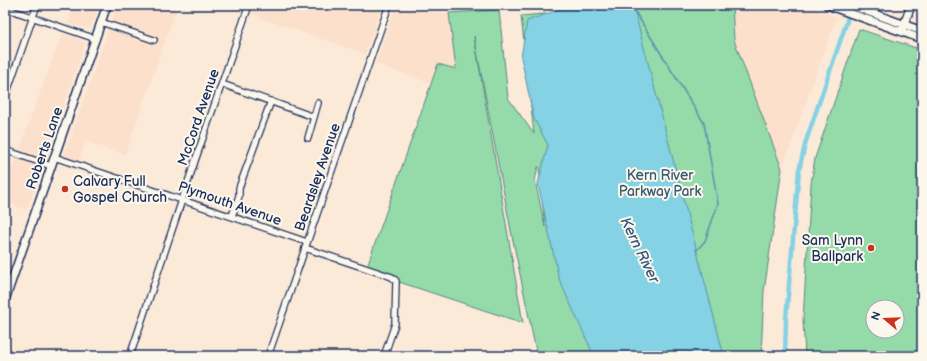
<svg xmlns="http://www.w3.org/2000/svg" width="927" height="361" font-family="'Balsamiq Sans',sans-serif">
<rect width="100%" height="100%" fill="#fcead9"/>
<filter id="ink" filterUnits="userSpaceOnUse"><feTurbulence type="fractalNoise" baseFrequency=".025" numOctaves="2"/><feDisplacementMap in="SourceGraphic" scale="8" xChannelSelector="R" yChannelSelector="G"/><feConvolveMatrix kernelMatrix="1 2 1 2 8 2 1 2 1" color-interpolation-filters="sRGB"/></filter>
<g filter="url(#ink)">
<g fill="#fce0cc">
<path d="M 74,5 L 99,5 L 90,29 L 68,23 Z"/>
<path d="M 117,5 L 178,5 L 125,155 L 86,142 L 77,166 L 62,161 Z"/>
<path d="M 223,5 L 380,5 L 382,9 L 365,54 Z"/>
<path d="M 732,5 L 801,5 L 837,17 L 782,169 L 734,40 Z"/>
<path d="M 395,8 L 449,13 L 456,69 L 438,64 L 431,83 L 375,64 Z"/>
<path d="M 62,33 L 83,41 L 85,44 L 27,210 L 5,202 L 5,176 L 9,177 Z"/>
</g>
<g fill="#94dba9" stroke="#588584" fill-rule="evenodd">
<path d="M 577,5 L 732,5 L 734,40 L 782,169 L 764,291 L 761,356 L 537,356 L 511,231 L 474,36 L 523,323 L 396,281 L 366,269 L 438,64 L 456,69 L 449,13 L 499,10 L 508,98 L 534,134 L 521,16 L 577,11 ZM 538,167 L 539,167 L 545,227 L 535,180 Z"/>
<path d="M 859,29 L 922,50 L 922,356 L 805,356 L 803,320 L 811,184 L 815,158 ZM 873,307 L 897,307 L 897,331 L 873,331 Z"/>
</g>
<path fill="#84d2e3" stroke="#5a91ae" d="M 571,5 L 633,5 L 724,356 L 594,356 L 559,279 L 538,184 L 548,145 L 534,119 L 521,57 L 527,21 Z"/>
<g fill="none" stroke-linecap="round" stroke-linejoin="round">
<path stroke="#5a91ae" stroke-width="1.5" d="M 634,10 L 704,123 L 718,204 L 705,241 L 696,251"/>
<path stroke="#84d2e3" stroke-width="4.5" d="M 785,356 L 786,319 L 799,170 L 806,141 L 847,21 L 849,5"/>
<defs>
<g id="street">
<path d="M 5,8 L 96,39"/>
<path d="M 101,22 L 154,40"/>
<path d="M 222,84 L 314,117"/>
<path d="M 5,98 L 37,5"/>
<path d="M 308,138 L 318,103"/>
<path d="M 5,150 L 51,166"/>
<path d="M 54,157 L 307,242"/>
<path d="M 232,216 L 239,196 L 239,188 L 271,101"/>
<path d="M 305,248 L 392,277 L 396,281 L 395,324 L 384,356"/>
<path d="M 130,356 L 196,158 L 249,5"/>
<path d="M 268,356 L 389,5"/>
</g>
<g id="secondary">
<path d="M 827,5 L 922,39"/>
<path d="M 850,5 L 922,31"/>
<path d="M 903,28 L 911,5"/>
<path d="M 5,300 L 107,5"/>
</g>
</defs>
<use href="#street" stroke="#1b2f5e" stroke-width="8"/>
<use href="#secondary" stroke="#1b2f5e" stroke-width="10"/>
<use href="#street" stroke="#fbf7ec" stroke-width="5.5"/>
<use href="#secondary" stroke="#fbf7ec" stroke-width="7"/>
</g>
</g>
<g fill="#c8321e" stroke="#fbf7ec" stroke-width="1.5">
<circle cx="65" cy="189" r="4"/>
<circle cx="871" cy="248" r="4"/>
</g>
<g text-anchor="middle" stroke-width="4" stroke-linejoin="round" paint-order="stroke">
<g font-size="14" fill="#1b2f5e" stroke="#fbf7ec">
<text transform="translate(198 117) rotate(-71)" y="5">McCord Avenue</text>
<text transform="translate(44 148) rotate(-71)" y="5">Roberts Lane</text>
<text transform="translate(317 177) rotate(-71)" y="5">Beardsley Avenue</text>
<text transform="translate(230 203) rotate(19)" y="5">Plymouth Avenue</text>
</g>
<g font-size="14" fill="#395a71" stroke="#fbf7ec">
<text x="660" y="180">Kern River<tspan x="660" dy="16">Parkway Park</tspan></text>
</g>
<g font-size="14" fill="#1b2f5e" stroke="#fbf7ec" text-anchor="start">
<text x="73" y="186">Calvary Full<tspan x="73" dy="16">Gospel Church</tspan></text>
<text x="863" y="245" text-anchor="end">Sam Lynn<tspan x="863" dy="16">Ballpark</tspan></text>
</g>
<g font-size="15" font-style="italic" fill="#35587f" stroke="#fbf7ec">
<text transform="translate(640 250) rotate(64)" y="5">Kern River</text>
</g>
</g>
<rect width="927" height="361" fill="none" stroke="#fbf7ec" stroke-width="20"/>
<rect x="10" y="10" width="907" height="341" fill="none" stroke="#1b2f5e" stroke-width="1.5" filter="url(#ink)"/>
<g transform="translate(885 319) rotate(289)"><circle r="19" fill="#fbf7ec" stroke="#a1a7b3"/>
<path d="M0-3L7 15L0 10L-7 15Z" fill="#c8321e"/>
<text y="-6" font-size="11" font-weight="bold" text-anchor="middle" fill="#1b2f5e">N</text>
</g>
</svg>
